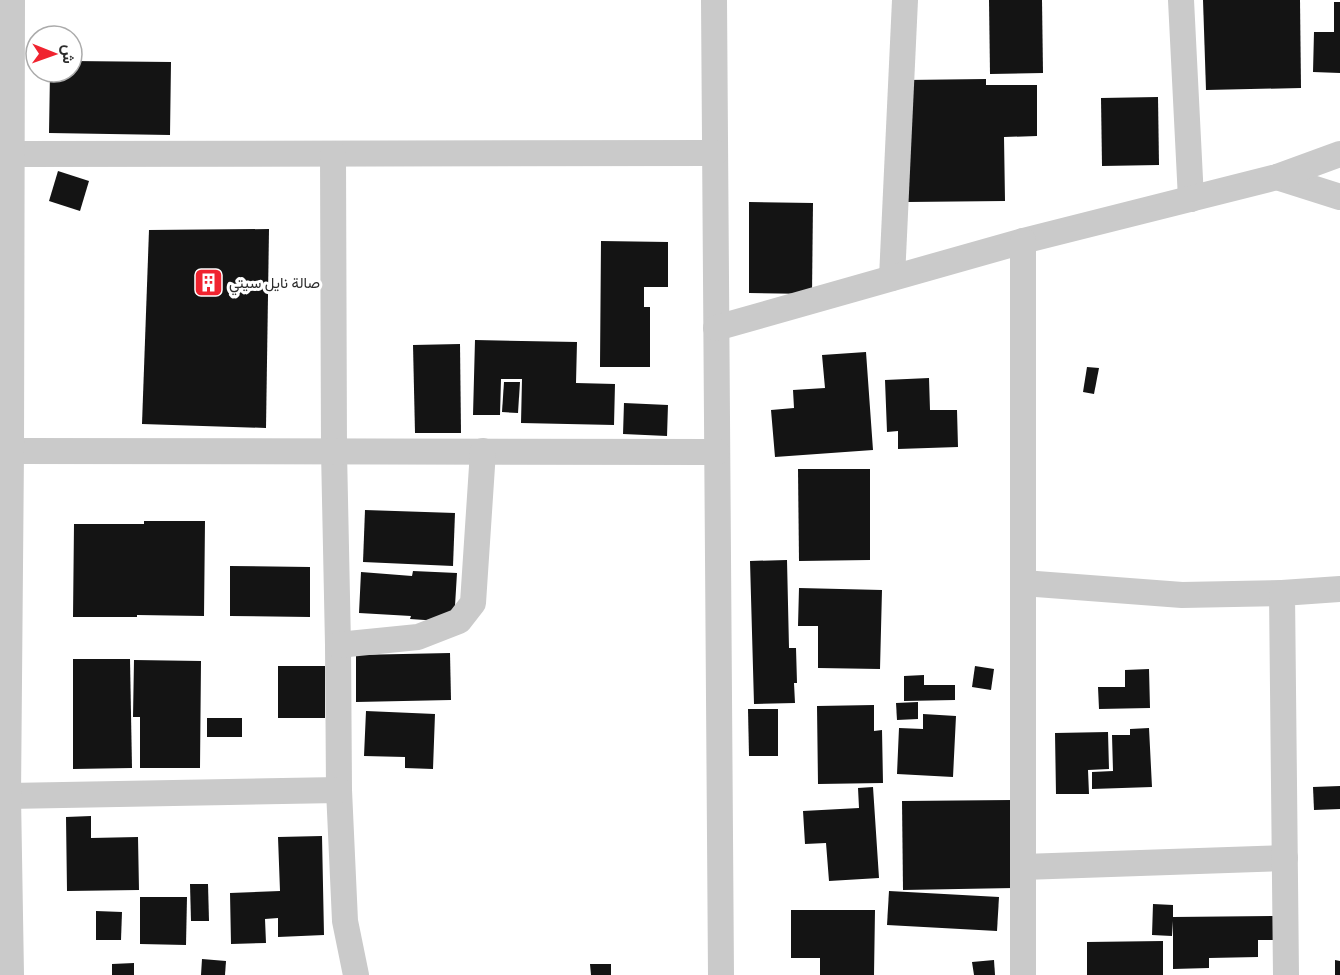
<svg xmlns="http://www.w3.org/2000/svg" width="1340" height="975" font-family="Signika,Vazirmatn,sans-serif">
<rect width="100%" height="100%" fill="#fff"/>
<g fill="#141414">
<path d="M 989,0 L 1042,0 L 1043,73 L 990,74 Z"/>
<path d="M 1203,0 L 1300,0 L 1301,88 L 1206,90 Z"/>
<path d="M 1334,2 L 1340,2 L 1340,73 L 1313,72 L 1314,32 L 1334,32 Z"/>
<path d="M 72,61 L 171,62 L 170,135 L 49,133 L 50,72 L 72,72 Z"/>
<path d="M 986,79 L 986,85 L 1037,85 L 1037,136 L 1004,137 L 1005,201 L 907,202 L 906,80 Z"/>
<path d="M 1158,97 L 1159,165 L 1102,166 L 1101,98 Z"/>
<path d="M 58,171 L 89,181 L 80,211 L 49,201 Z"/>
<path d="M 749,202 L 813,203 L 812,294 L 749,293 Z"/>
<path d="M 269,229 L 266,428 L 142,424 L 149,230 Z"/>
<path d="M 601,241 L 668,242 L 668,287 L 644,287 L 644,307 L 650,307 L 650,367 L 600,367 Z"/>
<path d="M 475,340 L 577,342 L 576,383 L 615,384 L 614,425 L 521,423 L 522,379 L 501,379 L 500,415 L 473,415 Z"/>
<path d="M 460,344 L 461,433 L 415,433 L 413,345 Z"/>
<path d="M 866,352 L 873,450 L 775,457 L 771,410 L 794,408 L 793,390 L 825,388 L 822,355 Z"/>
<path d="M 1087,367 L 1099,368 L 1094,394 L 1083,392 Z"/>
<path d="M 929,378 L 930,410 L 957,410 L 958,447 L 898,449 L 898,431 L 887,432 L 885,380 Z"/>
<path d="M 504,382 L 520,382 L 518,413 L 502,412 Z"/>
<path d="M 624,403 L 668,405 L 667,436 L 623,434 Z"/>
<path d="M 798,469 L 870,469 L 870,560 L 799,561 Z"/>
<path d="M 365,510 L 455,513 L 453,566 L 363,562 Z"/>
<path d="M 144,521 L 205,521 L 204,616 L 137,615 L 137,617 L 73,617 L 74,524 L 144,524 Z"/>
<path d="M 787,560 L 789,648 L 796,648 L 797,683 L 794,683 L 795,703 L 754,704 L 750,561 Z"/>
<path d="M 230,566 L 310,567 L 310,617 L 230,616 Z"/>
<path d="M 413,571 L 457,573 L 454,622 L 410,619 L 411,616 L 359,613 L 361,572 L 412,576 Z"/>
<path d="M 799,588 L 882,590 L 880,669 L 818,668 L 818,626 L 798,626 Z"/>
<path d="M 450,653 L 451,700 L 356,702 L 356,655 Z"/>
<path d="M 73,659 L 130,659 L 132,768 L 73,769 Z"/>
<path d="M 134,660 L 201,661 L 200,768 L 140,768 L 140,717 L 133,717 Z"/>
<rect x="278" y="666" width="47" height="52"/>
<path d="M 975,666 L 994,669 L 991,690 L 972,687 Z"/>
<path d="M 1149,669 L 1150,708 L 1099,709 L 1098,687 L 1125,687 L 1125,670 Z"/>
<path d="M 924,675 L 924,685 L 955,685 L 955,700 L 904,701 L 904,676 Z"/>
<path d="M 918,702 L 918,719 L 897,720 L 896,703 Z"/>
<path d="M 874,705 L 874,731 L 882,730 L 883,783 L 818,784 L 817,706 Z"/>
<path d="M 748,709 L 778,709 L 778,756 L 749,756 Z"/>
<path d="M 366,711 L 435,714 L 433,769 L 405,768 L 405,757 L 364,756 Z"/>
<path d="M 923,714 L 956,716 L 953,777 L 897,774 L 899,728 L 923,729 Z"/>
<rect x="207" y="718" width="35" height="19"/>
<path d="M 1149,728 L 1152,787 L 1092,789 L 1092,772 L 1113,771 L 1112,735 L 1130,735 L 1130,729 Z"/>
<path d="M 1108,732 L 1109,769 L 1088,770 L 1089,794 L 1056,794 L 1055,733 Z"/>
<path d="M 1340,786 L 1340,809 L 1314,810 L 1313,787 Z"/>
<path d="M 873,787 L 879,878 L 829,881 L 826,843 L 805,844 L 803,811 L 859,808 L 858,788 Z"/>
<path d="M 1013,800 L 1014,888 L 903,890 L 902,801 Z"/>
<path d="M 91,816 L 91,838 L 138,837 L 139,890 L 67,891 L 66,817 Z"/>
<path d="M 322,836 L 324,935 L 278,937 L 278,918 L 265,919 L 266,943 L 231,944 L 230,893 L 280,891 L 278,837 Z"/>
<path d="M 190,884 L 208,884 L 209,921 L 191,921 Z"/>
<path d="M 889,891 L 999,897 L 997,931 L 887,925 Z"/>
<path d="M 140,897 L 187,897 L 186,945 L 140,944 Z"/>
<path d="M 1153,904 L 1173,905 L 1173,917 L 1279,916 L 1280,940 L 1258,940 L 1258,957 L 1209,958 L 1209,968 L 1173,969 L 1173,921 L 1172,936 L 1152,935 Z"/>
<path d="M 791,910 L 875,910 L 874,975 L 820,975 L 820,958 L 791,958 Z"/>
<path d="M 96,911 L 122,912 L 121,940 L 96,940 Z"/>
<path d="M 1163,941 L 1163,975 L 1087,975 L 1087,942 Z"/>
<path d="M 202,959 L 226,961 L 225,975 L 201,975 Z"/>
<path d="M 994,960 L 995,975 L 974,975 L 972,962 Z"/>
<path d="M 1335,960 L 1340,961 L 1340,975 L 1335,975 Z"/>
<path d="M 134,963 L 134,975 L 112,975 L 112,964 Z"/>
<path d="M 590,964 L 611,964 L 611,975 L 591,975 Z"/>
</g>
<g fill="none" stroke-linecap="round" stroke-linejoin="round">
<g stroke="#cacaca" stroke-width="26">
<path d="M 714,0 L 721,975"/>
<path d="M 1181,0 L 1191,199"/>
<path d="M 12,154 L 715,153"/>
<path d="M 333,154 L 334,451 L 338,645 L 339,790 L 345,921 L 356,975"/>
<path d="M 1277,177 L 1340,197"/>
<path d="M 892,278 L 905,0"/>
<path d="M 716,328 L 1023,241 L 1277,177 L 1340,154"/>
<path d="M 11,451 L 717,452"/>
<path d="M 1023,583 L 1182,595 L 1282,593"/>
<path d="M 338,645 L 418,637 L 459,621 L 473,603 L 483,451"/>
<path d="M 8,796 L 339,790"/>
<path d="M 1023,867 L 1285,858"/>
<path d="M 11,975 L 8,796 L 11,451 L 12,0"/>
<path d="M 1023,975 L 1023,241"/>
<path d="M 1286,975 L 1282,593 L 1340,589"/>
</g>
</g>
<defs>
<symbol id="building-square" viewBox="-11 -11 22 22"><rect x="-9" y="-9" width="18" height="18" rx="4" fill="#f0232f" stroke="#fff"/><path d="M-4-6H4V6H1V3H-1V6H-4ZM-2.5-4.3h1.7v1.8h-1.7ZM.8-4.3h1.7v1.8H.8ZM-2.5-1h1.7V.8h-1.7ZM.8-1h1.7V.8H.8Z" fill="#fff"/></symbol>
</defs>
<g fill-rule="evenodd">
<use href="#building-square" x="192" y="266" width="33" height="33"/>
</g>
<g text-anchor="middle" stroke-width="6" stroke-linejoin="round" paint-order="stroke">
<g font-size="15" fill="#2d2d2d" stroke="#fff" text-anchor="start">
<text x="229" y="288">صالة نايل سيتي</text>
</g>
</g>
<g transform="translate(54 54) rotate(91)"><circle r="28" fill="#ffffff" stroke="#ababab" stroke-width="1.5"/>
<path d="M0-4.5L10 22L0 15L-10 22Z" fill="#f0232f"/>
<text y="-9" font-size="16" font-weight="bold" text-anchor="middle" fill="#2d2d2d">ش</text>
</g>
</svg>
